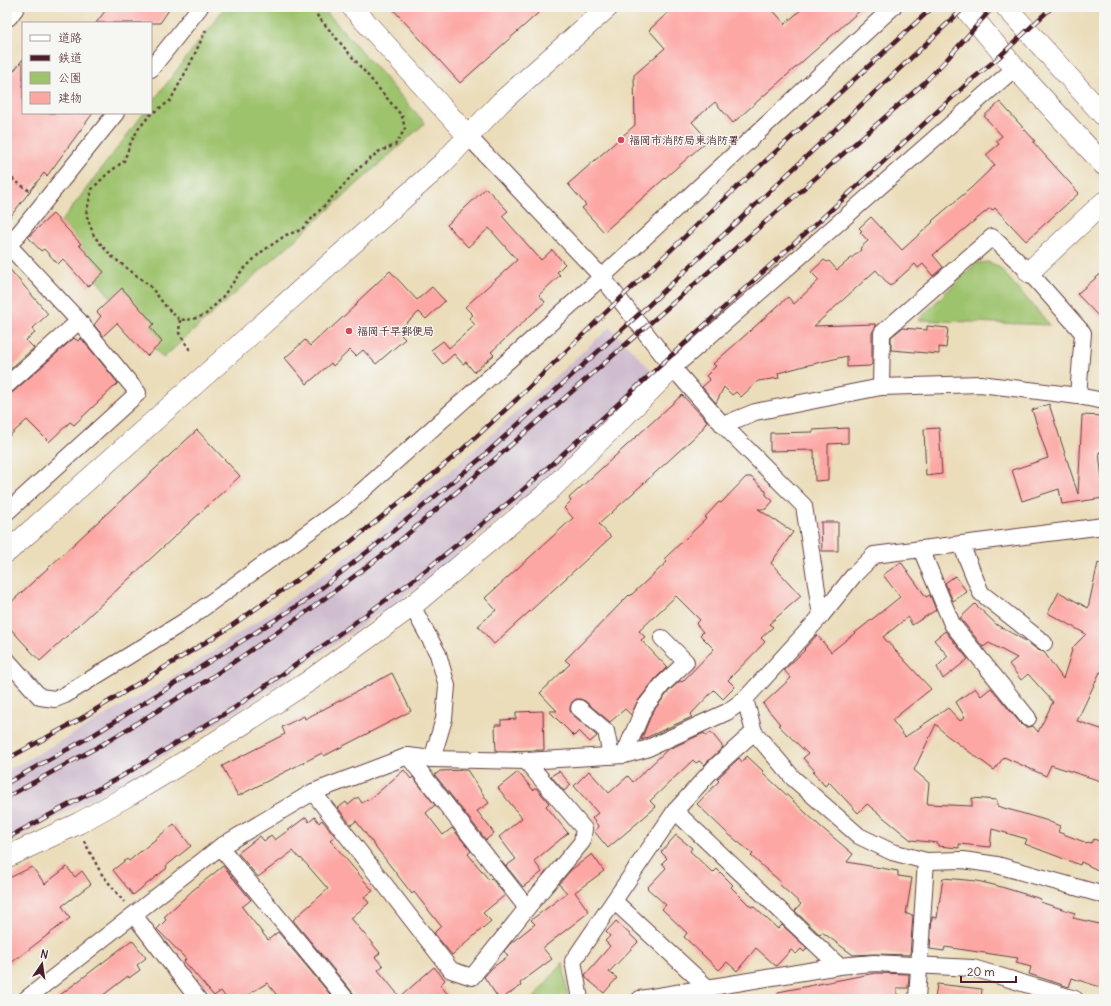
<svg xmlns="http://www.w3.org/2000/svg" width="1111" height="1006" font-family="Delius,'Klee One',sans-serif">
<rect width="100%" height="100%" fill="#f6f6f2"/>
<filter id="ink" filterUnits="userSpaceOnUse"><feTurbulence type="fractalNoise" baseFrequency=".025" numOctaves="2"/><feDisplacementMap in="SourceGraphic" scale="8" xChannelSelector="R" yChannelSelector="G"/><feConvolveMatrix kernelMatrix="1 2 1 2 8 2 1 2 1" color-interpolation-filters="sRGB"/></filter>
<filter id="wash" filterUnits="userSpaceOnUse"><feTurbulence type="fractalNoise" baseFrequency=".012" numOctaves="4" result="noise"/><feDisplacementMap in="SourceGraphic" scale="16" xChannelSelector="R" yChannelSelector="G"/><feGaussianBlur stdDeviation="0.9" result="paint"/><feColorMatrix in="noise" values="0 0 0 0 0 0 0 0 0 0 0 0 0 0 0 0 0 1.4 0 .05"/><feComposite in="paint" operator="in"/></filter>
<g filter="url(#wash)">
<rect width="100%" height="100%" fill="#ebddba"/>
<path fill="#cfbdcf" d="M 610,327 L 659,378 L 518,503 L 422,584 L 241,709 L 124,781 L 7,844 L 7,771 L 91,724 L 194,664 L 294,596 L 375,536 L 471,453 Z"/>
<g fill="#9ec36d" stroke="#74714c">
<path d="M 225,7 L 322,7 L 425,123 L 163,358 L 54,231 L 144,113 L 151,113 L 151,104 Z"/>
<path d="M 988,262 L 998,266 L 1050,325 L 918,320 L 976,263 Z"/>
<path d="M 563,962 L 568,999 L 533,999 Z"/>
</g>
<g id="blocks">
<g fill="#fda7a4">
<path d="M 108,7 L 171,7 L 160,23 L 96,23 Z"/>
<path d="M 391,7 L 545,7 L 460,83 Z"/>
<path d="M 674,7 L 770,7 L 785,24 L 804,7 L 864,7 L 733,123 L 715,102 L 692,122 L 708,140 L 604,232 L 582,208 L 586,205 L 568,184 L 635,125 L 634,75 L 665,48 L 649,30 Z"/>
<path d="M 23,59 L 23,113 L 93,113 L 47,176 L 44,173 L 7,221 L 7,80 Z"/>
<path d="M 1000,102 L 1035,141 L 1033,142 L 1079,193 L 1026,241 L 995,208 L 993,210 L 990,208 L 933,255 L 943,267 L 933,276 L 923,264 L 918,268 L 915,264 L 890,286 L 876,270 L 814,326 L 875,324 L 876,326 L 872,333 L 872,364 L 870,366 L 847,367 L 847,356 L 804,366 L 778,373 L 779,378 L 758,381 L 741,397 L 736,392 L 732,395 L 724,387 L 716,403 L 702,387 L 710,380 L 706,376 L 716,366 L 713,364 L 788,297 L 794,304 L 819,280 L 811,272 L 824,260 L 827,262 L 829,261 L 837,270 L 861,250 L 860,248 L 868,241 L 860,232 L 862,231 L 859,228 L 871,217 L 902,250 L 933,222 L 932,221 L 971,188 L 995,165 L 986,155 L 999,144 L 996,141 L 1002,136 L 984,116 Z"/>
<path d="M 486,188 L 508,211 L 502,216 L 541,260 L 552,250 L 565,264 L 557,272 L 560,275 L 539,295 L 545,302 L 491,352 L 494,355 L 474,372 L 466,362 L 463,364 L 454,354 L 443,364 L 431,350 L 443,341 L 449,348 L 475,325 L 469,318 L 473,315 L 465,307 L 517,260 L 489,228 L 468,247 L 447,225 Z"/>
<path d="M 53,214 L 81,244 L 79,245 L 104,272 L 88,287 L 63,259 L 58,264 L 44,249 L 41,251 L 28,237 Z"/>
<path d="M 7,266 L 48,314 L 32,329 L 35,333 L 26,340 L 34,348 L 7,372 Z"/>
<path d="M 390,271 L 417,300 L 432,287 L 445,301 L 426,319 L 419,312 L 397,331 L 405,339 L 376,364 L 363,350 L 356,356 L 350,350 L 333,366 L 331,363 L 307,384 L 285,358 L 305,340 L 310,346 L 328,329 L 329,330 L 358,303 L 357,302 Z"/>
<path d="M 1104,271 L 1104,322 L 1077,294 Z"/>
<path d="M 122,288 L 154,324 L 150,327 L 162,342 L 147,356 L 117,323 L 103,336 L 94,325 L 101,316 L 97,312 Z"/>
<path d="M 927,326 L 948,328 L 946,348 L 939,347 L 939,354 L 891,350 L 891,337 L 902,328 L 927,330 Z"/>
<path d="M 74,338 L 78,341 L 81,338 L 118,383 L 74,425 L 70,422 L 49,442 L 27,420 L 7,438 L 7,394 L 13,392 Z"/>
<path d="M 682,395 L 707,421 L 701,431 L 599,524 L 611,537 L 494,644 L 478,626 L 496,610 L 485,598 L 573,518 L 564,508 L 571,501 L 569,498 Z"/>
<path d="M 1049,404 L 1078,494 L 1082,415 L 1104,416 L 1104,452 L 1099,452 L 1104,498 L 1062,504 L 1059,489 L 1022,501 L 1012,470 L 1048,458 L 1032,410 Z"/>
<path d="M 848,428 L 848,443 L 828,444 L 828,480 L 815,481 L 814,450 L 770,451 L 770,433 L 813,432 L 813,430 Z"/>
<path d="M 939,428 L 942,474 L 926,476 L 924,429 Z"/>
<path d="M 197,430 L 240,476 L 40,661 L 7,625 L 7,606 Z"/>
<path d="M 746,477 L 751,477 L 766,491 L 766,495 L 773,501 L 766,509 L 758,509 L 793,532 L 771,563 L 801,596 L 769,624 L 773,627 L 761,638 L 765,642 L 728,680 L 735,687 L 723,699 L 714,690 L 690,715 L 692,717 L 641,740 L 652,713 L 669,691 L 680,681 L 682,682 L 714,649 L 700,635 L 703,632 L 696,624 L 700,620 L 676,596 L 639,631 L 645,637 L 641,640 L 667,667 L 655,679 L 637,702 L 631,715 L 625,709 L 610,722 L 585,701 L 580,699 L 576,699 L 572,702 L 570,707 L 570,711 L 573,715 L 597,736 L 590,742 L 579,731 L 574,736 L 549,711 L 557,711 L 540,693 L 570,664 L 565,660 L 629,595 L 630,596 L 667,562 L 664,559 L 707,518 L 705,517 L 719,502 L 721,503 Z"/>
<path d="M 821,522 L 838,522 L 838,551 L 822,551 Z"/>
<path d="M 901,562 L 926,597 L 930,595 L 936,610 L 912,625 L 908,617 L 883,637 L 931,689 L 892,720 L 905,737 L 948,708 L 960,721 L 965,717 L 956,702 L 975,688 L 981,696 L 991,688 L 1021,724 L 1025,727 L 1029,727 L 1033,726 L 1038,732 L 1053,702 L 1028,674 L 1021,680 L 1009,664 L 1017,658 L 989,643 L 983,647 L 960,618 L 975,604 L 997,625 L 1026,641 L 1038,650 L 1044,652 L 1063,679 L 1073,647 L 1086,634 L 1048,613 L 1059,592 L 1088,608 L 1098,563 L 1104,564 L 1104,673 L 1100,672 L 1077,721 L 1104,730 L 1104,782 L 1051,765 L 1046,776 L 1004,757 L 994,770 L 945,734 L 936,724 L 914,770 L 929,783 L 927,804 L 972,806 L 972,798 L 997,800 L 997,806 L 1045,820 L 1060,826 L 1058,832 L 1087,843 L 1088,842 L 1091,843 L 1094,839 L 1104,843 L 1104,873 L 1081,862 L 1080,865 L 1025,844 L 1027,839 L 992,829 L 990,847 L 959,844 L 959,848 L 938,846 L 938,843 L 911,840 L 867,804 L 858,813 L 829,782 L 825,786 L 813,772 L 815,771 L 803,758 L 808,754 L 778,725 L 780,724 L 763,704 L 791,678 L 784,670 L 805,650 L 804,649 L 817,635 L 831,652 L 900,597 L 883,575 Z"/>
<path d="M 955,576 L 967,592 L 953,601 L 945,583 Z"/>
<path d="M 945,631 L 968,659 L 943,679 L 937,667 L 948,656 L 934,640 Z"/>
<path d="M 392,673 L 411,711 L 324,756 L 322,753 L 238,796 L 222,766 L 285,734 L 282,727 L 304,716 L 305,719 Z"/>
<path d="M 543,711 L 544,750 L 496,751 L 495,725 L 501,725 L 501,720 L 516,719 L 516,712 Z"/>
<path d="M 711,732 L 723,747 L 704,765 L 699,761 L 696,763 L 693,760 L 650,801 L 656,807 L 608,848 L 594,831 L 599,827 L 592,818 L 598,813 L 574,786 L 589,771 L 609,793 L 628,776 L 633,782 L 667,750 L 704,733 L 706,736 Z"/>
<path d="M 747,756 L 763,771 L 762,772 L 821,827 L 853,854 L 847,862 L 898,871 L 898,876 L 912,878 L 906,914 L 913,915 L 910,955 L 874,954 L 853,955 L 822,932 L 820,935 L 795,911 L 801,904 L 780,885 L 782,883 L 751,856 L 753,854 L 727,833 L 697,804 L 719,781 L 717,779 L 721,775 L 739,758 L 742,762 Z"/>
<path d="M 404,770 L 411,779 L 413,777 L 435,805 L 426,813 L 443,835 L 452,828 L 471,851 L 468,854 L 489,880 L 491,878 L 505,895 L 483,913 L 491,921 L 452,955 L 434,933 L 441,926 L 414,892 L 412,894 L 356,821 L 351,825 L 338,808 L 346,802 L 348,805 L 358,797 L 362,803 L 367,799 L 368,801 Z"/>
<path d="M 467,770 L 489,803 L 477,811 L 494,833 L 486,840 L 435,775 L 440,771 Z"/>
<path d="M 559,771 L 571,785 L 564,791 L 551,776 Z"/>
<path d="M 518,772 L 533,790 L 536,788 L 549,803 L 546,806 L 568,833 L 534,861 L 542,872 L 523,887 L 506,866 L 516,859 L 499,837 L 522,818 L 498,788 Z"/>
<path d="M 306,817 L 309,822 L 315,817 L 319,823 L 322,820 L 335,836 L 330,840 L 373,891 L 364,897 L 369,903 L 351,918 L 380,953 L 375,957 L 383,966 L 378,970 L 400,997 L 434,967 L 445,980 L 440,985 L 452,999 L 355,999 L 353,993 L 293,920 L 328,889 L 301,858 L 300,859 L 293,851 L 258,877 L 238,853 L 260,836 L 264,841 L 271,835 L 275,840 Z"/>
<path d="M 174,824 L 191,846 L 166,866 L 167,868 L 133,895 L 113,870 L 127,859 L 129,861 Z"/>
<path d="M 676,835 L 692,848 L 690,851 L 713,873 L 717,869 L 733,885 L 731,887 L 751,907 L 753,906 L 778,929 L 782,925 L 807,948 L 804,952 L 801,949 L 796,954 L 791,950 L 776,966 L 756,948 L 737,971 L 727,962 L 719,970 L 684,937 L 687,933 L 662,909 L 666,905 L 647,888 L 666,868 L 662,863 L 667,858 L 661,852 Z"/>
<path d="M 592,854 L 604,871 L 575,892 L 589,912 L 543,948 L 552,959 L 520,983 L 521,986 L 501,999 L 499,999 L 484,977 L 492,968 L 508,956 L 504,951 L 511,943 L 535,924 L 531,920 L 567,893 L 559,884 L 571,870 Z"/>
<path d="M 223,866 L 251,900 L 242,907 L 268,940 L 278,932 L 334,999 L 280,999 L 267,983 L 241,999 L 227,999 L 221,991 L 214,996 L 184,961 L 186,959 L 157,929 L 166,920 L 164,917 L 193,890 Z"/>
<path d="M 32,867 L 45,884 L 67,867 L 75,877 L 82,871 L 91,884 L 62,906 L 70,918 L 7,966 L 7,879 Z"/>
<path d="M 943,878 L 977,881 L 998,886 L 1041,899 L 1040,902 L 1075,913 L 1073,918 L 1104,925 L 1104,976 L 1100,987 L 1072,978 L 1069,987 L 1029,974 L 1031,967 L 1016,963 L 1018,958 L 945,947 L 944,951 L 930,949 L 932,917 L 937,918 Z"/>
<path d="M 616,921 L 638,942 L 609,972 L 617,978 L 604,993 L 586,978 L 585,975 L 610,946 L 605,941 L 610,936 L 606,932 Z"/>
<path d="M 132,940 L 146,958 L 137,965 L 140,970 L 129,978 L 128,976 L 98,999 L 55,999 Z"/>
<path d="M 875,973 L 909,974 L 908,988 L 897,988 L 897,997 L 885,997 L 885,999 L 778,999 L 778,992 Z"/>
<path d="M 937,984 L 982,989 L 981,999 L 935,999 Z"/>
</g>
</g>
</g>
<g filter="url(#ink)">
<use href="#blocks" fill-opacity="0" stroke="#623c40" stroke-width="1"/>
<g fill="none" stroke-linecap="round" stroke-linejoin="round">
<defs>
<g id="minor">
<path d="M 151,69 L 200,7"/>
<path d="M 468,136 L 602,277 L 673,368 L 723,425 L 804,506 L 821,616"/>
<path d="M 7,248 L 116,113"/>
<path d="M 673,368 L 1015,68"/>
<path d="M 7,385 L 79,321"/>
<path d="M 881,387 L 882,333 L 992,237 L 1029,272 L 1083,333 L 1078,396"/>
<path d="M 723,425 L 755,412 L 881,387 L 980,384 L 1078,396 L 1104,401"/>
<path d="M 7,512 L 138,393 L 79,321 L 9,246"/>
<path d="M 961,544 L 981,593 L 1044,643"/>
<path d="M 921,549 L 952,624 L 1028,718"/>
<path d="M 412,606 L 438,654 L 447,686 L 444,719 L 432,759"/>
<path d="M 7,660 L 40,697 L 55,699 L 65,695 L 185,621 L 350,502 L 602,277 L 893,7"/>
<path d="M 745,699 L 754,732 L 793,778 L 859,836 L 892,852 L 926,861 L 963,860 L 997,865 L 1104,895"/>
<path d="M 579,708 L 606,731 L 611,756"/>
<path d="M 624,755 L 644,708 L 662,685 L 686,662 L 662,638"/>
<path d="M 408,756 L 527,908"/>
<path d="M 313,792 L 451,970 L 472,977 L 527,908 L 582,842 L 584,829 L 526,761"/>
<path d="M 675,811 L 839,966"/>
<path d="M 220,847 L 346,999"/>
<path d="M 614,901 L 708,988"/>
<path d="M 134,915 L 198,999"/>
<path d="M 26,999 L 220,847 L 313,792 L 408,756 L 432,759 L 526,761 L 624,755 L 646,749 L 727,712 L 745,699 L 821,616 L 854,575 L 874,555 L 1104,526"/>
<path d="M 580,999 L 573,961 L 675,811 L 714,768 L 754,732"/>
<path d="M 640,999 L 839,966 L 874,963 L 973,968 L 1075,999"/>
<path d="M 917,999 L 926,861"/>
</g>
<g id="tertiary">
<path d="M 352,7 L 468,136"/>
<path d="M 964,7 L 1015,68 L 1104,165"/>
<path d="M 1006,7 L 1104,116"/>
<path d="M 1029,272 L 1104,202"/>
<path d="M 7,552 L 443,163 L 501,102 L 608,7"/>
<path d="M 7,857 L 79,823 L 131,794 L 197,754 L 309,681 L 412,606 L 547,493 L 673,368"/>
</g>
<path id="trunk" d="M 7,15 L 13,7"/>
</defs>
<use href="#minor" stroke="#623c40" stroke-width="18"/>
<use href="#tertiary" stroke="#623c40" stroke-width="22"/>
<use href="#trunk" stroke="#623c40" stroke-width="24"/>
<g stroke="#623c40" stroke-width="2.5" stroke-dasharray="3 3" stroke-linecap="butt">
<path d="M 206,30 L 191,62 L 170,101 L 151,114 L 139,128 L 131,142 L 124,161 L 107,174 L 92,189 L 86,214 L 94,236 L 110,255 L 150,286 L 167,308 L 180,320 L 193,319 L 205,315 L 221,299 L 240,273 L 260,253 L 286,235 L 301,230 L 341,188 L 356,171 L 378,152 L 395,145 L 405,129 L 402,116 L 310,7"/>
<path d="M 7,175 L 31,192"/>
<path d="M 180,320 L 179,333 L 190,350"/>
<path d="M 84,841 L 101,873 L 124,902"/>
</g>
<use href="#minor" stroke="#fff" stroke-width="16"/>
<use href="#tertiary" stroke="#fff" stroke-width="21"/>
<use href="#trunk" stroke="#fff" stroke-width="22"/>
<defs>
<g id="rail">
<path d="M 7,759 L 77,721 L 224,631 L 344,547 L 410,494 L 464,448 L 517,399 L 601,317 L 721,202 L 933,7"/>
<path d="M 7,783 L 95,734 L 305,601 L 381,541 L 480,459 L 649,305 L 965,7"/>
<path d="M 7,797 L 103,744 L 206,681 L 308,611 L 389,550 L 487,466 L 924,83 L 948,58 L 993,7"/>
<path d="M 7,838 L 122,776 L 234,708 L 331,640 L 416,578 L 514,498 L 617,405 L 842,200 L 970,81 L 998,58 L 1052,7"/>
</g>
</defs>
<use href="#rail" stroke="#4a1f2b" stroke-width="4.5"/>
<use href="#rail" stroke="#f6f6f2" stroke-width="3" stroke-dasharray="9" stroke-linecap="butt"/>
</g>
</g>
<g fill="#d1495b" stroke="#f6f6f2" stroke-width="1.5">
<circle cx="621" cy="140" r="4"/>
<circle cx="349" cy="331" r="4"/>
</g>
<g text-anchor="middle" stroke-width="3" stroke-linejoin="round" paint-order="stroke">
<g font-size="11" font-weight="bold" fill="#4a1f2b" stroke="#f6f6f2" text-anchor="start">
<text x="629" y="144">福岡市消防局東消防署</text>
<text x="357" y="335">福岡千早郵便局</text>
</g>
</g>
<rect width="1111" height="1006" fill="none" stroke="#f6f6f2" stroke-width="24"/>
<rect x="22" y="22" width="130" height="92" fill="#f6f6f2" stroke="#b1a0a2"/>
<rect x="30" y="35" width="20" height="6" fill="#ffffff" stroke="#b1a0a2"/>
<text x="58" y="42" font-size="12" fill="#4a1f2b">道路</text>
<rect x="30" y="55" width="20" height="6" fill="#4a1f2b" stroke="#b1a0a2"/>
<text x="58" y="62" font-size="12" fill="#4a1f2b">鉄道</text>
<rect x="30" y="72" width="20" height="12" fill="#9ec36d" stroke="#b1a0a2"/>
<text x="58" y="82" font-size="12" fill="#4a1f2b">公園</text>
<rect x="30" y="92" width="20" height="12" fill="#fda7a4" stroke="#b1a0a2"/>
<text x="58" y="102" font-size="12" fill="#4a1f2b">建物</text>
<g transform="translate(42 964) rotate(13)" stroke="#f6f6f2" stroke-width="3" paint-order="stroke">
<path d="M0-3L7 15L0 10L-7 15Z" fill="#4a1f2b"/>
<text y="-6" font-size="11" font-weight="bold" text-anchor="middle" fill="#4a1f2b">N</text>
</g>
<path d="M961 976v6h55v-6" fill="none" stroke="#4a1f2b" stroke-width="2"/>
<text x="967" y="976" font-size="12" fill="#4a1f2b" stroke="#f6f6f2" stroke-width="3" paint-order="stroke">20 m</text>
</svg>
